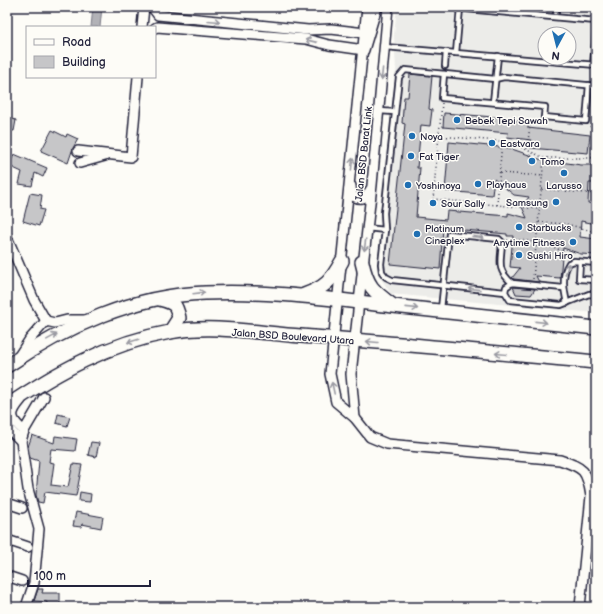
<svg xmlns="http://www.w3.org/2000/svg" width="603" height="614" font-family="'Balsamiq Sans',sans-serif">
<rect width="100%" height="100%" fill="#fdfcf7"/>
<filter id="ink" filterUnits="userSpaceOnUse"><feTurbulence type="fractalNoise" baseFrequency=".025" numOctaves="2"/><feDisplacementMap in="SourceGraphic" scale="8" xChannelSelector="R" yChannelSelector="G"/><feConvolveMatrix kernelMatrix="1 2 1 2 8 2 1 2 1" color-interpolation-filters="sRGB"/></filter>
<g filter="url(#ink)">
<path fill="#ecece9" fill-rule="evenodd" d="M 397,7 L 579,7 L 596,9 L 596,313 L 391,294 L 378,274 L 381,239 L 379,217 L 396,70 L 394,35 ZM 545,34 L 569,34 L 569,58 L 545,58 Z"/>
<path fill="#b2b2b7" stroke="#787885" d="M 93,7 L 102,7 L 100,27 L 91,27 Z"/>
<g fill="#c6c6c8" stroke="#22223b">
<path d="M 410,74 L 432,76 L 429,109 L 432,110 L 430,126 L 421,125 L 417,168 L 420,168 L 416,217 L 446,220 L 447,211 L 508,216 L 508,213 L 527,218 L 522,207 L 529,197 L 514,195 L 494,179 L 492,195 L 445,191 L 449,142 L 509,148 L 532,156 L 532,158 L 581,165 L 596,165 L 596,183 L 589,183 L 588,203 L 596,204 L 596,224 L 581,221 L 580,237 L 596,239 L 596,255 L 581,254 L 563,248 L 560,278 L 536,276 L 539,282 L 514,279 L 512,278 L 520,268 L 510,267 L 513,236 L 507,236 L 507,234 L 443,228 L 440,269 L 390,264 L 405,124 L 402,123 L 404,97 L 408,97 Z"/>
<path d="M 444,113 L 506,118 L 506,120 L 528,122 L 528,128 L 590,135 L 588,153 L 530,148 L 531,140 L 507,137 L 508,133 L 443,127 Z"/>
<path d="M 7,118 L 16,120 L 14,131 L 7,130 Z"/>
<path d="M 52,130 L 66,137 L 67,134 L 78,139 L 73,148 L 68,163 L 41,151 Z"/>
<path d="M 14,154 L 47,168 L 43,177 L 35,173 L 32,186 L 19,184 L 22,172 L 9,166 Z"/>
<path d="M 30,193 L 42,195 L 40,209 L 44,210 L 39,226 L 23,221 Z"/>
<path d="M 513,287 L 535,289 L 531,295 L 516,294 Z"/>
<path d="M 58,414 L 70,417 L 67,426 L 56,423 Z"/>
<path d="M 32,435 L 54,443 L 55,436 L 77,439 L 75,451 L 51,449 L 49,462 L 54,463 L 51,485 L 68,487 L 73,464 L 82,465 L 76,496 L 45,492 L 43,503 L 38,502 L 36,495 L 39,461 L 30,458 L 28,447 Z"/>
<path d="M 91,442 L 99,443 L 96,457 L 88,455 Z"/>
<path d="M 80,492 L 91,494 L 90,502 L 79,501 Z"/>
<path d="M 76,512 L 103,517 L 101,528 L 82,524 L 81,527 L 73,526 Z"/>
<path d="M 38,589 L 43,589 L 42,593 L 60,593 L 60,607 L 46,607 L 47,602 L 34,601 Z"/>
</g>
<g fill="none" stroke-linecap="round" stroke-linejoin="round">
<defs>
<g id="lane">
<path d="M 445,7 L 596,21"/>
<path d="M 556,12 L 556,7"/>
<path d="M 385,47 L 596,65"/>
<path d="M 456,53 L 460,8"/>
<path d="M 593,65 L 596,32"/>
<path d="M 445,66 L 446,52"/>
<path d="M 444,74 L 442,98 L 545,107 L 544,117 L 586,121 L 589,85"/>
<path d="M 493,102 L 498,56"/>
<path d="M 379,111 L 395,112"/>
<path d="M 367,228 L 385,230"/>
<path d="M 580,262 L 579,279 L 596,280"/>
<path d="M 563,288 L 512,283 L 506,287 L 505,292 L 510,300 L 561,305 L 589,294 L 596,295"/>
<path d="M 505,292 L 392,280 L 386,277 L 382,272 L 381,264 L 385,230 L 384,213 L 399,77 L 405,70 L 495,79 L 504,77 L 596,86"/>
<path d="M 567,303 C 564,290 561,275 569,263 L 574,261 L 596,263"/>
<path d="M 441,309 L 449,234 L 499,239 L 502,242 C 501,262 496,269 512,283"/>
</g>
<g id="street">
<path d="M 152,7 L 158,15 L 308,30 L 331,29 L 365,33"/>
<path d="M 367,7 L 330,374 L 336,402 L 355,418 L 370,437 L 387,444 L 560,460 C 584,468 587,470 591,496 L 580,607"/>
<path d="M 142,27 L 144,7"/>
<path d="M 155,28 L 157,27 L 306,39 L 329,45 L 364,50 L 377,7"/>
<path d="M 78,151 L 131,157 L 138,77"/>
<path d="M 80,163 L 105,156"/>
<path d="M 351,186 L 352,196 C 361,200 366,199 370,190"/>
<path d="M 7,237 L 34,300 L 46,321"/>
<path d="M 19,356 L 30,339 L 46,321 L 55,323 L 67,320 L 88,320"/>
<path d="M 21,400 C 9,414 10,419 24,431"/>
<path d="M 355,418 L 351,374 L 372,185 L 388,7"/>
<path d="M 7,427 L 21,441"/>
<path d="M 7,503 L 22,508"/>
<path d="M 7,540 L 28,547"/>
<path d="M 7,576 L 22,581"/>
<path d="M 26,607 L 34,583 L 39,529 L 28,489 L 21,441 L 24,431 L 44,397"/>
</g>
<g id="secondary">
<path d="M 362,262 C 367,286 373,291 392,305"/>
<path d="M 304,295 C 326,287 331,281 342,261"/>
<path d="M 160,299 C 174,303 176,303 179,318 L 170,332"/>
<path d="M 7,366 C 64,327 135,295 205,293 C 268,290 330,299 393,306 C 461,314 528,320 596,328"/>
<path d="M 7,406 C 57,372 109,343 170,332 C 212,324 258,333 301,336 C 399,343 498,353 596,362"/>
</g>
</defs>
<use href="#lane" stroke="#22223b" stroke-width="8"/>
<use href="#street" stroke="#22223b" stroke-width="12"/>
<use href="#secondary" stroke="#22223b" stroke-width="16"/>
<g stroke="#22223b" stroke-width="1.5" stroke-dasharray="1 3" stroke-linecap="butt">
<path d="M 442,103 L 433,199 L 540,209"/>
<path d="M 590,126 L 594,131 L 592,158"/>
<path d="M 439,136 L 510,142 L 544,158 L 596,158"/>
<path d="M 527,149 L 530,126 L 539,120"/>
<path d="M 500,173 L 543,176"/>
<path d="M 542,189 L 596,194"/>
<path d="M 497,205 L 502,141"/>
<path d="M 539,222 L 566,224 L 596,232"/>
<path d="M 507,240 C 525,239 557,244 570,257"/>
<path d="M 533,279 L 544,158"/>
</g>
<use href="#lane" stroke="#fdfcf7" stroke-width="4.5"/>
<use href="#street" stroke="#fdfcf7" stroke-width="9"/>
<use href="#secondary" stroke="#fdfcf7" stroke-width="13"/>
</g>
<defs><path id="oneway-shaft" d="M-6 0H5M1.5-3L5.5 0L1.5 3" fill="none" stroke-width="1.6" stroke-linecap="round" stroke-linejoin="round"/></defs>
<g stroke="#9a9aa2">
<use href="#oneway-shaft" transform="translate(214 21) rotate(5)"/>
<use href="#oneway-shaft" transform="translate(311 41) rotate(-167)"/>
<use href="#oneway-shaft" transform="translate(382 74) rotate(96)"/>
<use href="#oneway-shaft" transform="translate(352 164) rotate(-84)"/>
<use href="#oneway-shaft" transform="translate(478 237) rotate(6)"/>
<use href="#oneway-shaft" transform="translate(365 245) rotate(97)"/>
<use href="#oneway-shaft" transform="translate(567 269) rotate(-73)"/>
<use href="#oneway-shaft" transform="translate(474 289) rotate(-174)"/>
<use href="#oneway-shaft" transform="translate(199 293) rotate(-7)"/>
<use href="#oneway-shaft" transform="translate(412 308) rotate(6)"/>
<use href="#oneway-shaft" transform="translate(541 322) rotate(6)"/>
<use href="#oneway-shaft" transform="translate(52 337) rotate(-29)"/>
<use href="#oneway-shaft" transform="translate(133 341) rotate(163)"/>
<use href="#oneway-shaft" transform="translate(372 342) rotate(-175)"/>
<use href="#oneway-shaft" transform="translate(501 354) rotate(-175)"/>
<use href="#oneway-shaft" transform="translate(333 388) rotate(-102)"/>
</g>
</g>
<g fill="#1f6fb2" stroke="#fdfcf7" stroke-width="1.5">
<circle cx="457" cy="120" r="4"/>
<circle cx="412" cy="136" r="4"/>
<circle cx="492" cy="143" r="4"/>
<circle cx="411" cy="156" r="4"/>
<circle cx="532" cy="161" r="4"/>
<circle cx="564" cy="173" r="4"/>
<circle cx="478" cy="184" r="4"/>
<circle cx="408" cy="185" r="4"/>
<circle cx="556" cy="202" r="4"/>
<circle cx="433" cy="203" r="4"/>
<circle cx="519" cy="227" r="4"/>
<circle cx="417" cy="234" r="4"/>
<circle cx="573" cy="242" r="4"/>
<circle cx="519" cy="255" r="4"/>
</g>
<g text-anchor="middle" stroke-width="3" stroke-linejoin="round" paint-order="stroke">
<g font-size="10" fill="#22223b" stroke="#fdfcf7" text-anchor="start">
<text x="465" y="124">Bebek Tepi Sawah</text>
<text x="420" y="140">Noya</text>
<text x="500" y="147">Eastvara</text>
<text x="419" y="160">Fat Tiger</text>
<text x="540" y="165">Tomo</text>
<text x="486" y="188">Playhaus</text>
<text x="416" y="189">Yoshinoya</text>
<text x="564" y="189" text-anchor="middle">Larusso</text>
<text x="548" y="206" text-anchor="end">Samsung</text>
<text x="441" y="207">Sour Sally</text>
<text x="527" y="231">Starbucks</text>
<text x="425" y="232">Platinum<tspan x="425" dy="12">Cineplex</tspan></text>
<text x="565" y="246" text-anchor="end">Anytime Fitness</text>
<text x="527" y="259">Sushi Hiro</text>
</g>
<g font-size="10" fill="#22223b" stroke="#fdfcf7">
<text transform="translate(363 154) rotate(-84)" y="4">Jalan BSD Barat Link</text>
<text transform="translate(293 336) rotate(4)" y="4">Jalan BSD Boulevard Utara</text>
</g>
</g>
<rect width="603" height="614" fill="none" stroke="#fdfcf7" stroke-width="24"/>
<rect x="12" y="12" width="579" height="590" fill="none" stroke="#22223b" stroke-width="1.5" filter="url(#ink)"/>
<rect x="26" y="26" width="130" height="52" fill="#fdfcf7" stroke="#a5a5ac"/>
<rect x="34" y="39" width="20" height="6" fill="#fdfcf7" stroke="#a5a5ac"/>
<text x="62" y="46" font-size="12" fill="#22223b">Road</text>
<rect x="34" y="56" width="20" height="12" fill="#c6c6c8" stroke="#a5a5ac"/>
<text x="62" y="66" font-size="12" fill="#22223b">Building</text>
<g transform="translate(557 46) rotate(187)"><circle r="19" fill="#fdfcf7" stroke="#a5a5ac"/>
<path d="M0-3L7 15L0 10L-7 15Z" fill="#1f6fb2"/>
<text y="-6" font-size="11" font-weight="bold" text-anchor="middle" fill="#22223b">N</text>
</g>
<path d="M28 580v6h122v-6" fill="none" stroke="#22223b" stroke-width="2"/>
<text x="34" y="580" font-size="12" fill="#22223b" stroke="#fdfcf7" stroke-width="3" paint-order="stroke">100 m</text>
</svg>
